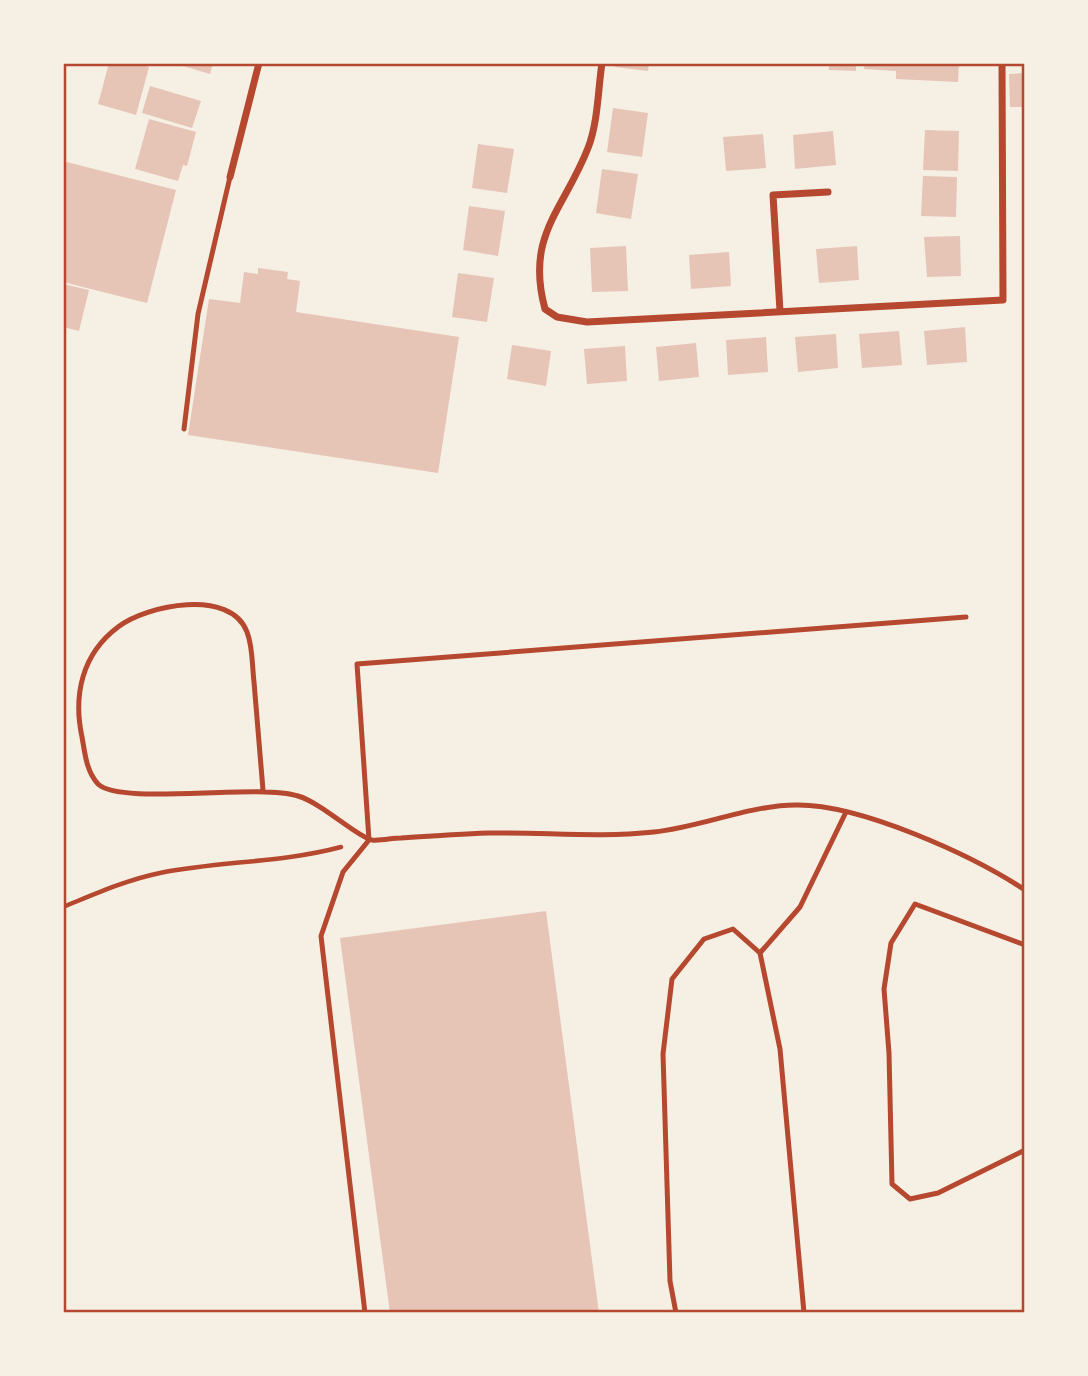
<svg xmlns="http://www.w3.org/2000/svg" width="1088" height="1376" font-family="Literata,serif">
<rect width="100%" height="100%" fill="#f6efe4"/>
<g fill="#e6c5b7">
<path d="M 109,63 L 134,63 L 149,67 L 136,115 L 98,104 Z"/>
<path d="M 173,63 L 213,63 L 210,74 Z"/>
<path d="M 616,63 L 649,63 L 648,71 L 615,67 Z"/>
<path d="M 829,63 L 856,63 L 856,71 L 829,70 Z"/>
<path d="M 865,63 L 959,63 L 958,82 L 896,79 L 896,71 L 864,69 Z"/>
<path d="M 1025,73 L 1025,107 L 1010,107 L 1009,74 Z"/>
<path d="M 150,86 L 201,101 L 192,128 L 142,113 Z"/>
<path d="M 613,108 L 648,113 L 642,157 L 607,152 Z"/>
<path d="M 149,119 L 196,132 L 187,166 L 183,165 L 178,181 L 135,169 Z"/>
<path d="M 925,130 L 959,131 L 958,171 L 923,170 Z"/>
<path d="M 833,131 L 836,165 L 795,169 L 793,135 Z"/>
<path d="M 763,134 L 766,168 L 726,171 L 723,137 Z"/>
<path d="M 478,144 L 514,149 L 507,193 L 472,188 Z"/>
<path d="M 63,161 L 176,190 L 147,303 L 63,282 Z"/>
<path d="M 602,169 L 638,174 L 631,219 L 596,213 Z"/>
<path d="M 923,176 L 957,177 L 956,217 L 921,216 Z"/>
<path d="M 469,206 L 505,211 L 498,256 L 463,250 Z"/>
<path d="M 960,236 L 961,276 L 927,277 L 924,237 Z"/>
<path d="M 626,246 L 628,291 L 592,292 L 590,248 Z"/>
<path d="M 857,246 L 859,280 L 819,283 L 816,249 Z"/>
<path d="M 729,252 L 731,286 L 691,289 L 689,255 Z"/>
<path d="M 258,268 L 288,272 L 287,279 L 300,281 L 296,312 L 459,337 L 438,473 L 188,435 L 209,299 L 240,303 L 244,272 L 258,274 Z"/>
<path d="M 458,273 L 494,278 L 487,322 L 452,317 Z"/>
<path d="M 63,284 L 89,290 L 79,331 L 63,327 Z"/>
<path d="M 965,327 L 967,362 L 927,365 L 924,331 Z"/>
<path d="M 899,331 L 902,365 L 862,368 L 859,334 Z"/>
<path d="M 836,334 L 838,368 L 798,372 L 795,337 Z"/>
<path d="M 766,337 L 768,372 L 728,375 L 726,340 Z"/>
<path d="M 696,343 L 699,377 L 659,381 L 656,347 Z"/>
<path d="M 512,345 L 551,351 L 546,386 L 507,379 Z"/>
<path d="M 625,346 L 627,381 L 587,384 L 584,349 Z"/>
<path d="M 546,911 L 599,1313 L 390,1313 L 340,938 Z"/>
</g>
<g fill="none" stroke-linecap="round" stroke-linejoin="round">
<path stroke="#b5482f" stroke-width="4.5" d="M 63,907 C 95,894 126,880 160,873 C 220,861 281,863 341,847"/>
<g stroke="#b5482f" stroke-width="5">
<path d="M 184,429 L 198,314 L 230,177"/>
<path d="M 263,790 C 260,754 257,718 254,682 C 252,666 253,647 247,632 C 231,588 146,605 118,627 C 82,654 73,695 82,737 C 85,753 86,771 98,784 C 121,806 255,783 298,796 C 322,803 357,837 372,840 C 381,841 392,838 401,838 C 430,836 459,834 488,833 C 544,832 598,838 654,832 C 700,827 751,805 796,805 C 860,804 972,855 1025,890"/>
<path d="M 1025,945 L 915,904 L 891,943 L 884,989 L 889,1053 L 892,1184 L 910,1199 L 938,1193 L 1025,1150"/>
<path d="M 760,953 L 800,907 L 846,812"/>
<path d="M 365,1313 L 321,936 L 343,872 L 369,840 L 357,664 L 966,617"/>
<path d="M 676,1313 L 670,1281 L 663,1054 L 672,979 L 704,939 L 733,929 L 760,953 L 780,1049 L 804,1313"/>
</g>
<g stroke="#b5482f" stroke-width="7">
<path d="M 602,63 C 598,89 598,123 588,148 C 564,210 525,235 545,309 L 557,317 L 587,322 L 1003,300 L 1002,63"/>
<path d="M 230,177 L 259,63"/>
<path d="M 780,311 L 773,195 L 828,192"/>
</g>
</g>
<rect width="1088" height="1376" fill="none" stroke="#f6efe4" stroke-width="130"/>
<rect x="65" y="65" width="958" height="1246" fill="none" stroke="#b5482f" stroke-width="2.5"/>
</svg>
